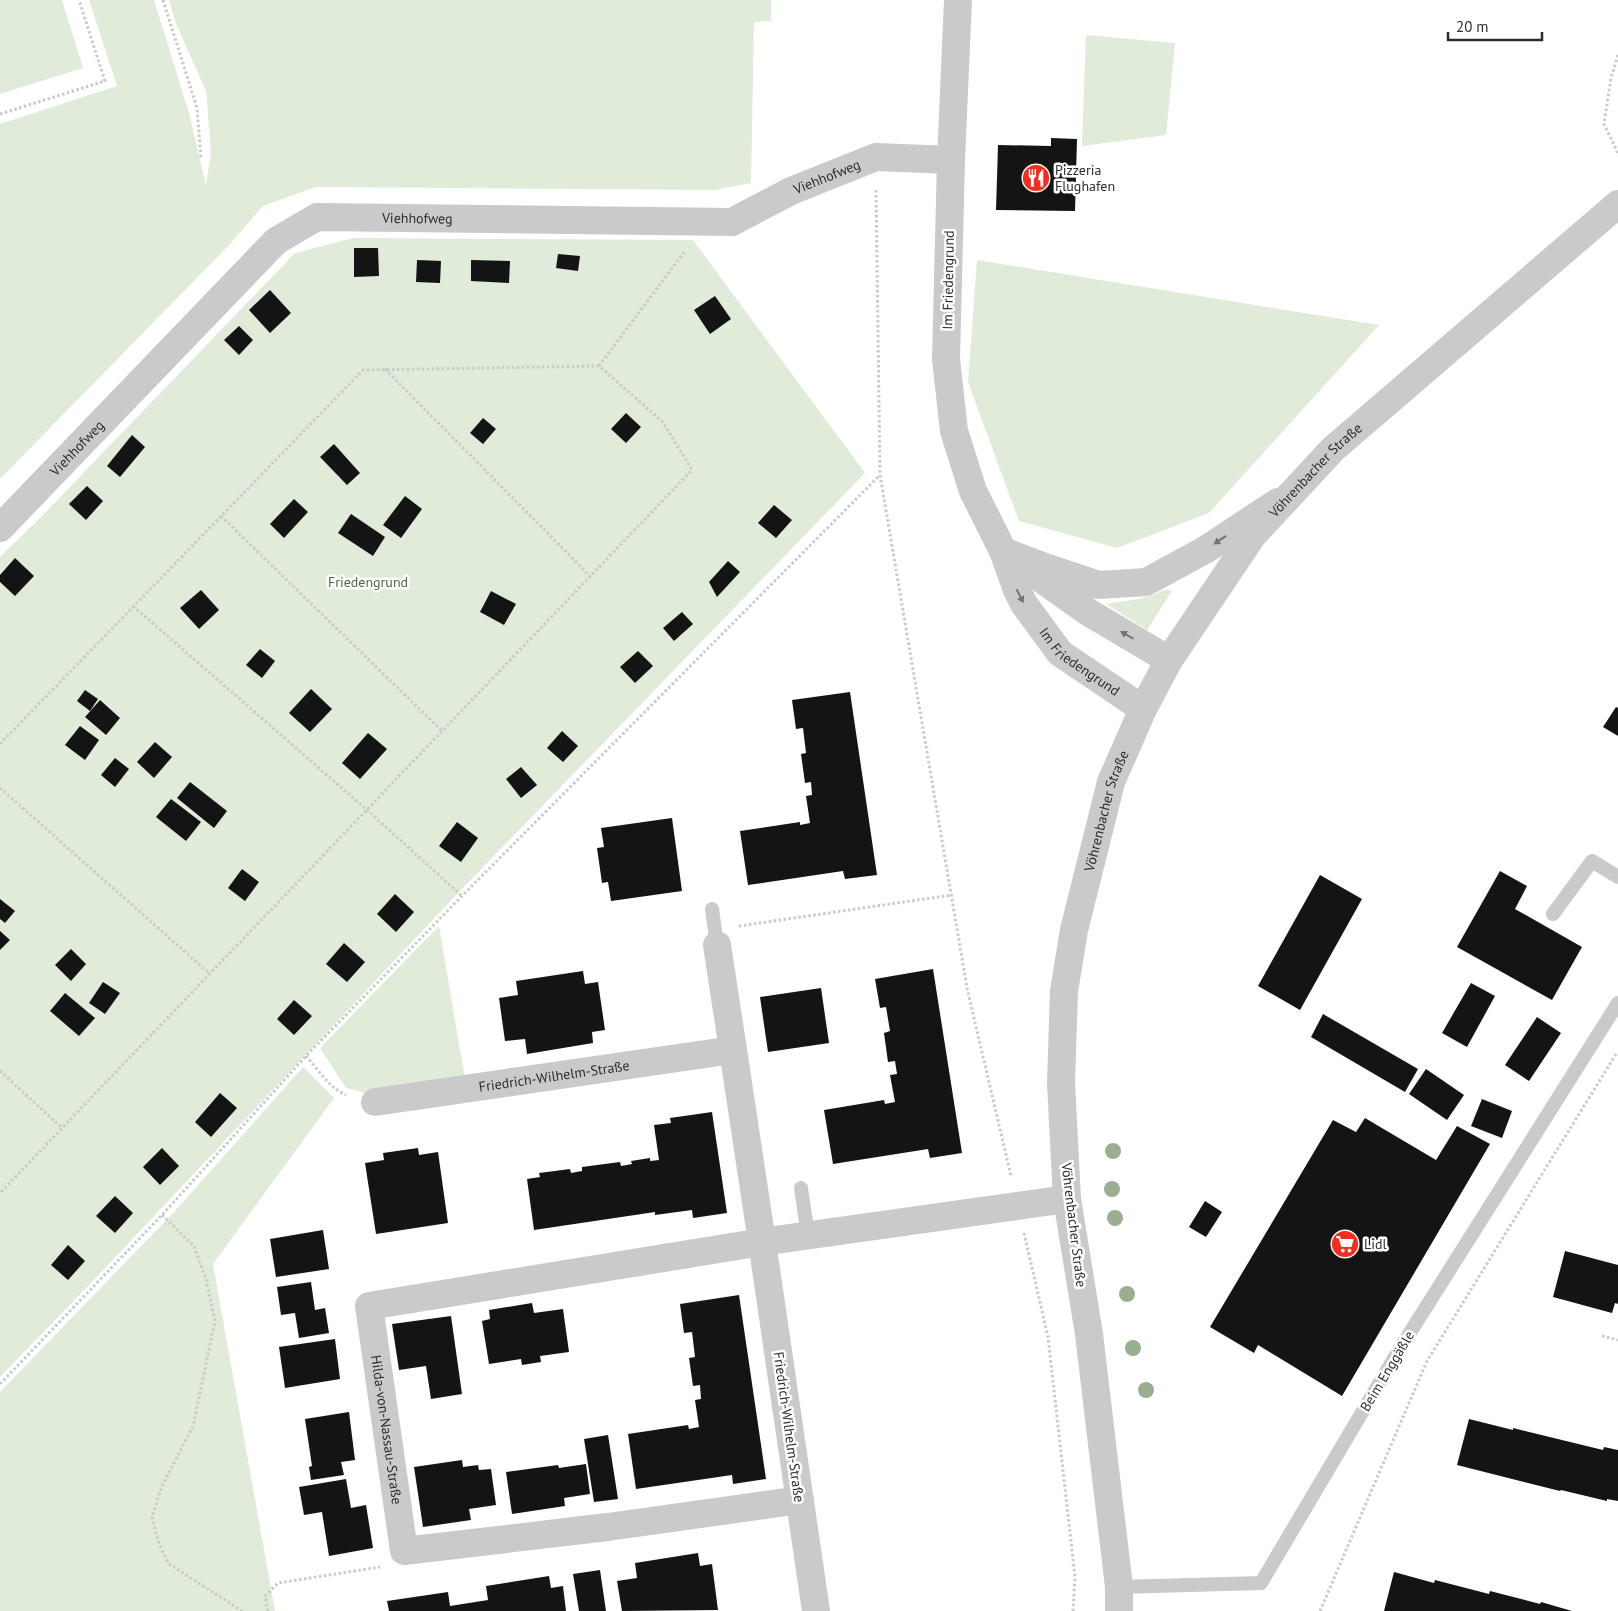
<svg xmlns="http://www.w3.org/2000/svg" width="1618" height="1611" font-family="'PT Sans',sans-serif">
<rect width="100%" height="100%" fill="#fff"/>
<g fill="#e0ecd9">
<path d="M 0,0 L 62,0 L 83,68 L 0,94 Z"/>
<path d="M 89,0 L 154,0 L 189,113 L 206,185 L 211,152 L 206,91 L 176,24 L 169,0 L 771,0 L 771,21 L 754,22 L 751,183 L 715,190 L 316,187 L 263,206 L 230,244 L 0,479 L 0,124 L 117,86 Z"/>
<path d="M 1086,35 L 1175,43 L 1166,135 L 1082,146 Z"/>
<path d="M 353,238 L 693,240 L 865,473 L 459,892 L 92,1282 L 0,1377 L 0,557 L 41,517 L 295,253 Z"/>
<path d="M 977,260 L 1379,325 L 1209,513 L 1117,548 L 1019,521 L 968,382 Z"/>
<path d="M 1166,589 L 1172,591 L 1147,630 L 1106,604 C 1131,600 1143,600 1166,589 Z"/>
<path d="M 439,926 L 465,1079 L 381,1097 L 346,1088 L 320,1048 Z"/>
<path d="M 303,1067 L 334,1098 L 213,1264 L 275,1611 L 0,1611 L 0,1392 L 175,1211 Z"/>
</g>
<g fill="#141414">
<path d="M 1051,138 L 1077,139 L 1075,211 L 996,210 L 998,145 L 1051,146 Z"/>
<path d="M 354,248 L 378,248 L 379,276 L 354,277 Z"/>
<path d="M 558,254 L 580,256 L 578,271 L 556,268 Z"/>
<path d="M 417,260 L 441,261 L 440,283 L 416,282 Z"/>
<path d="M 471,260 L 510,261 L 509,283 L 471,281 Z"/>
<path d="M 270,290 L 291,313 L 270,333 L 249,310 Z"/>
<path d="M 715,296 L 731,319 L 710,334 L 694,310 Z"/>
<path d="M 239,326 L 253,340 L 239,355 L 224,340 Z"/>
<path d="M 626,413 L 641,427 L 626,443 L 611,429 Z"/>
<path d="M 483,418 L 496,429 L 483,444 L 470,433 Z"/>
<path d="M 132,435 L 145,447 L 120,477 L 107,466 Z"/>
<path d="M 334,444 L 360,473 L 347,485 L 320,457 Z"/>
<path d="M 87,486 L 103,501 L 86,520 L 69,504 Z"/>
<path d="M 405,496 L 422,509 L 401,538 L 383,525 Z"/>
<path d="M 294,499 L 308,512 L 284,538 L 270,524 Z"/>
<path d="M 774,505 L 792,520 L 776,538 L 758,523 Z"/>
<path d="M 351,514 L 385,537 L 373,556 L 338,533 Z"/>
<path d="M 15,558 L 34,576 L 15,596 L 0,582 L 0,575 Z"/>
<path d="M 728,561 L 740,572 L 717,597 L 709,582 Z"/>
<path d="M 201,590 L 219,610 L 199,629 L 180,608 Z"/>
<path d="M 491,591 L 516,604 L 504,625 L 480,612 Z"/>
<path d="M 682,612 L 693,624 L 674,641 L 663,628 Z"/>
<path d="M 260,649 L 275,661 L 262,678 L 246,665 Z"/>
<path d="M 638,651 L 653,666 L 635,683 L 620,667 Z"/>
<path d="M 311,689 L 332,709 L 310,732 L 289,713 Z"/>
<path d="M 85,690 L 98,699 L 90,711 L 77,701 Z"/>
<path d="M 850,692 L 877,875 L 845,879 L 843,871 L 748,885 L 740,831 L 800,822 L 800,825 L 810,823 L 806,796 L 812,795 L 811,782 L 805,783 L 801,754 L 806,753 L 803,728 L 796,729 L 792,700 Z"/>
<path d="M 100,700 L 120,718 L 106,735 L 85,717 Z"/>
<path d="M 1616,707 L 1618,708 L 1618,736 L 1603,727 Z"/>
<path d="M 80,726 L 99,740 L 85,760 L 65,745 Z"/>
<path d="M 562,731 L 578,746 L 563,762 L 547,748 Z"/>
<path d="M 368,733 L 387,749 L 360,779 L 342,763 Z"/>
<path d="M 155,742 L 172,757 L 154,778 L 137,762 Z"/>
<path d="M 115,758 L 129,769 L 115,787 L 101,775 Z"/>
<path d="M 521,767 L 537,785 L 521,798 L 506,779 Z"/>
<path d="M 190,782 L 227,811 L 214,828 L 177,798 Z"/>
<path d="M 171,799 L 201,822 L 186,841 L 156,817 Z"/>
<path d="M 672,818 L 682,891 L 611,901 L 608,882 L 602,883 L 597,848 L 604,847 L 601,828 Z"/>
<path d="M 457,822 L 478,838 L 461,862 L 439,846 Z"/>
<path d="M 242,869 L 259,882 L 245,901 L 228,888 Z"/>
<path d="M 1500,871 L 1527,886 L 1515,909 L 1582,947 L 1552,1000 L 1457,947 Z"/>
<path d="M 1320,875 L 1362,899 L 1300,1010 L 1258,986 Z"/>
<path d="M 395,894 L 414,912 L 396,932 L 377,914 Z"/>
<path d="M 0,899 L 15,911 L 5,923 L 0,919 Z"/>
<path d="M 0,931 L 10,940 L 0,950 Z"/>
<path d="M 344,943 L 365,962 L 347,982 L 326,964 Z"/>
<path d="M 71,949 L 86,964 L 71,981 L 55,965 Z"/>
<path d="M 933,969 L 962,1153 L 930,1158 L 928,1149 L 833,1164 L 824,1110 L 884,1100 L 885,1104 L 895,1102 L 890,1075 L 897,1074 L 895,1061 L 888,1062 L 884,1033 L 890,1031 L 886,1007 L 880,1008 L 875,979 Z"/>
<path d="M 583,971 L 585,984 L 598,982 L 605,1030 L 592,1032 L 593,1043 L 527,1054 L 525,1039 L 505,1041 L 499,998 L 518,995 L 516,981 Z"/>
<path d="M 103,982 L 120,993 L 105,1014 L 89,1003 Z"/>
<path d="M 1471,983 L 1495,996 L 1467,1047 L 1442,1033 Z"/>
<path d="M 821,988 L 829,1043 L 768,1052 L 760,997 Z"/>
<path d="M 65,993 L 95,1018 L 79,1036 L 50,1011 Z"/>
<path d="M 294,1000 L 312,1016 L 294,1035 L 277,1019 Z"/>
<path d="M 1323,1014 L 1418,1069 L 1405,1092 L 1311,1037 Z"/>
<path d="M 1537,1017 L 1561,1033 L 1529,1081 L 1505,1065 Z"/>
<path d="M 1426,1069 L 1464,1095 L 1447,1120 L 1409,1094 Z"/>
<path d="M 220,1093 L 237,1108 L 211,1137 L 195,1122 Z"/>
<path d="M 1482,1099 L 1512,1111 L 1502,1138 L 1471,1126 Z"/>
<path d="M 712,1112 L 727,1213 L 693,1218 L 692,1210 L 655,1215 L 655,1212 L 534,1230 L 527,1179 L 540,1177 L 539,1173 L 570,1169 L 571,1173 L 582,1171 L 582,1167 L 620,1162 L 621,1166 L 632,1164 L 631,1161 L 650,1158 L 650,1161 L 659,1160 L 654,1125 L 671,1123 L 670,1118 Z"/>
<path d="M 1365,1118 L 1436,1160 L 1457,1126 L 1490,1144 L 1342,1396 L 1258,1345 L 1254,1353 L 1210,1327 L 1333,1120 L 1356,1132 Z"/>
<path d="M 162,1148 L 179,1166 L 160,1185 L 143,1167 Z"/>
<path d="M 418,1148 L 419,1155 L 438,1152 L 448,1223 L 376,1234 L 365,1163 L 384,1160 L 383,1153 Z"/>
<path d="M 115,1196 L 133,1213 L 115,1233 L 96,1216 Z"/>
<path d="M 1205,1201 L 1222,1212 L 1206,1237 L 1189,1227 Z"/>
<path d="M 323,1230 L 329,1269 L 276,1277 L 270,1239 Z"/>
<path d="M 68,1245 L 85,1261 L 68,1280 L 51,1265 Z"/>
<path d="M 1565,1251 L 1618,1265 L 1618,1304 L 1615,1303 L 1612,1313 L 1553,1297 Z"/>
<path d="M 311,1282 L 315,1310 L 325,1308 L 329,1333 L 299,1338 L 295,1313 L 281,1315 L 277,1287 Z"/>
<path d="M 739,1295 L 766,1479 L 733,1484 L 732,1475 L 636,1489 L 628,1434 L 688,1425 L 689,1429 L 699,1427 L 695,1400 L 701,1399 L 700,1385 L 693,1386 L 689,1358 L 695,1357 L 692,1332 L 684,1333 L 680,1304 Z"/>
<path d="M 532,1303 L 534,1313 L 563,1309 L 569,1352 L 540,1356 L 541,1362 L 522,1365 L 521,1359 L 489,1364 L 482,1321 L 490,1319 L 489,1310 Z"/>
<path d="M 451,1316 L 462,1394 L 431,1399 L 426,1366 L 399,1370 L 392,1324 Z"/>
<path d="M 335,1339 L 340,1379 L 285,1388 L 279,1347 Z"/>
<path d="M 349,1412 L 355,1460 L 341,1462 L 344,1475 L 311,1480 L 309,1467 L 312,1466 L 305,1419 Z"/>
<path d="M 1469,1419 L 1513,1430 L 1513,1428 L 1603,1450 L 1604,1447 L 1618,1450 L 1618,1501 L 1607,1499 L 1607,1501 L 1561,1490 L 1560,1491 L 1457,1465 Z"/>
<path d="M 608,1435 L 618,1499 L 594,1502 L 584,1439 Z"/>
<path d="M 462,1460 L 463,1467 L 478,1465 L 479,1470 L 491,1469 L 496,1505 L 469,1509 L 471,1520 L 423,1527 L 414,1467 Z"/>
<path d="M 586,1464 L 590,1494 L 564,1498 L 565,1506 L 512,1514 L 506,1472 L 558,1465 L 559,1468 Z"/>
<path d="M 346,1479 L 351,1508 L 366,1505 L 373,1548 L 329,1556 L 322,1512 L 304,1515 L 299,1487 Z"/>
<path d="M 698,1553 L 700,1566 L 712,1564 L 718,1610 L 622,1611 L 617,1581 L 637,1578 L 635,1563 Z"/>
<path d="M 600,1570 L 606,1611 L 579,1611 L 573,1574 Z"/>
<path d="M 1394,1572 L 1434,1583 L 1435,1580 L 1489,1594 L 1490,1591 L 1540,1604 L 1541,1602 L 1572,1611 L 1384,1611 Z"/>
<path d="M 549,1576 L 551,1588 L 563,1586 L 566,1611 L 389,1611 L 387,1601 L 448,1592 L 450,1606 L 488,1600 L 486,1586 Z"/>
</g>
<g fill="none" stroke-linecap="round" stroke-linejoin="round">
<g stroke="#cacaca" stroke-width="3" stroke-dasharray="2.5 2.5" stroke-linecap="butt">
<path d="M 163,0 L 197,108 L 201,158"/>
<path d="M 1618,55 L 1611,78 L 1604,124 L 1618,153"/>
<path d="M 0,114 L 105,81 L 79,0"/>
<path d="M 876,190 L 880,475 L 967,988 L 1011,1176"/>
<path d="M 599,366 L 684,252"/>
<path d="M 385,369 L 590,576"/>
<path d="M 221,516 L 442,731"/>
<path d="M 133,606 L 367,810 L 462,896"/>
<path d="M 0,744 L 363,370 L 599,366 L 662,421 L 692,470 L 0,1193"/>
<path d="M 0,788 L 210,974"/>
<path d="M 739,926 L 952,895"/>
<path d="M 306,1056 C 318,1069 329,1088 346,1095"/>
<path d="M 0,1071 L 62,1128"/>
<path d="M 162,1215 L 194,1246 L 206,1279 L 215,1321 L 193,1426 L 162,1486 L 152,1517 L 159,1544 L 169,1564 L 242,1611"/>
<path d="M 1024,1233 L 1048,1337 L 1075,1577 L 1073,1611"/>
<path d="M 1602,1336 L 1618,1340"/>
<path d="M 0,1384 L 162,1215 L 306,1056 L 462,896 L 879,476"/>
<path d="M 268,1611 L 265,1596 L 278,1583 L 380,1567"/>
<path d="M 1320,1611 L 1427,1361 L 1616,1054"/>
</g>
<g stroke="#cacaca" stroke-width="14">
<path d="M 712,909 L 717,945"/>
<path d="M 1553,914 L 1592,861 L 1618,877"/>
<path d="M 801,1188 L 808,1235"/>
<path d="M 1119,1587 L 1261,1583 L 1399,1350 L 1618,1003"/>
</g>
<g stroke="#cacaca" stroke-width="28">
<path id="s1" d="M 958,0 L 951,160 L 946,359 L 954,431 L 973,491 L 1003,551 L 1017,590 L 1024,604 L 1060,653 L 1143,709"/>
<path id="s2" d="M 0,528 L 276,241 L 317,217 L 732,222 L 791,191 L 876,157 L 951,160"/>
<path d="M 1003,551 L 1045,567 L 1099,585 L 1146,582 L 1205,550 L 1278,502"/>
<path d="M 1032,572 L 1088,612 L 1169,660"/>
<path d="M 717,945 L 733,1050"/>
<path id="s3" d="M 375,1102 L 733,1050 L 762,1242 L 369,1306 L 404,1551 L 608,1527 L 800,1500"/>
<path d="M 816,1611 L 762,1242 L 1067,1199"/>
</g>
<path stroke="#cacaca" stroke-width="28" id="s4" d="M 1119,1611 L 1119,1587 L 1089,1334 L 1067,1199 L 1061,1083 L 1064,991 L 1074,930 L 1111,782 L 1143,709 L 1169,660 L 1253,535 L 1333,449 L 1618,204"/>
</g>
<g fill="#9aaf90">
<circle cx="1113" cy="1151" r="8"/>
<circle cx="1112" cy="1189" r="8"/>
<circle cx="1115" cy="1218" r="8"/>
<circle cx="1127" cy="1294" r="8"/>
<circle cx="1133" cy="1348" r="8"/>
<circle cx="1146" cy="1390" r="8"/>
</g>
<defs><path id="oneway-solid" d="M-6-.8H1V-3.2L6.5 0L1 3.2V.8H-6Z" transform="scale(1.25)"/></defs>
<g fill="#747474">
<use href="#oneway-solid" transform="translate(1220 540) rotate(146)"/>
<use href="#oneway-solid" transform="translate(1020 596) rotate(63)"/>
<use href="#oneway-solid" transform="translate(1127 635) rotate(-150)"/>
</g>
<defs>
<symbol id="restaurant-disc" viewBox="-11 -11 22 22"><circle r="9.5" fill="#f62c1d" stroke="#fff"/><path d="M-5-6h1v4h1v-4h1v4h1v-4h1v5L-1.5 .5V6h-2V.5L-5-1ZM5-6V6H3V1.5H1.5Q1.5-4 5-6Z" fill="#fff"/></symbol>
<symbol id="supermarket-disc" viewBox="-11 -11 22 22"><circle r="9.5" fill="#f62c1d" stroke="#fff"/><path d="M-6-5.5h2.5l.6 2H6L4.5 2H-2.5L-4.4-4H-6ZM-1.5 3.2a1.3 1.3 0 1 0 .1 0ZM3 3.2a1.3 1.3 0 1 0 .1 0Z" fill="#fff"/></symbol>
</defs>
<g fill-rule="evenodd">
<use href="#restaurant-disc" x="1020" y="162" width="32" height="32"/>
<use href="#supermarket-disc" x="1329" y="1228" width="32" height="32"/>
</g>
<g text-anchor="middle" stroke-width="5" stroke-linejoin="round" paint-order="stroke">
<g font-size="14" fill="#2d2d2d" stroke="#fff" text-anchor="start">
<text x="1055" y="175">Pizzeria<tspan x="1055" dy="16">Flughafen</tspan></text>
<text x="1364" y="1249">Lidl</text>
</g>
<g font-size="14" fill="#2d2d2d" stroke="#fff">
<text dy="5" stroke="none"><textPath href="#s2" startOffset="966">Viehhofweg</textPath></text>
<text dy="5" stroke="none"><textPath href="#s2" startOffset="546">Viehhofweg</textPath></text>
<text transform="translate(948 280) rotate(-89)" y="5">Im Friedengrund</text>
<text dy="5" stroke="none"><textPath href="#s2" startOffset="111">Viehhofweg</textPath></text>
<text dy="5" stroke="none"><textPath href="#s4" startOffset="1214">Vöhrenbacher Straße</textPath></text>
<text dy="5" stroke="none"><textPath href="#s1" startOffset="700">Im Friedengrund</textPath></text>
<text dy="5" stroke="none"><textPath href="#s4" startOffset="809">Vöhrenbacher Straße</textPath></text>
<text dy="5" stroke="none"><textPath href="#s3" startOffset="181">Friedrich-Wilhelm-Straße</textPath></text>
<text transform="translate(1074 1225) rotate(83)" y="5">Vöhrenbacher Straße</text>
<text transform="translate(1387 1371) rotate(-59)" y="5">Beim Enggäßle</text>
<text transform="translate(789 1427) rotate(82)" y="5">Friedrich-Wilhelm-Straße</text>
<text dy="5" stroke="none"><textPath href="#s3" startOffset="1079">Hilda-von-Nassau-Straße</textPath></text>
</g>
<g font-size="14" fill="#486d36" stroke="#fff">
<text x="368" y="587">Friedengrund</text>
</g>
</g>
<path d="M1448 32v8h94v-8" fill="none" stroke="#2d2d2d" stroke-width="2.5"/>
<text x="1456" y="32" font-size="15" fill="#2d2d2d" stroke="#ffffff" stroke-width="4" paint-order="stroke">20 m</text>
</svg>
